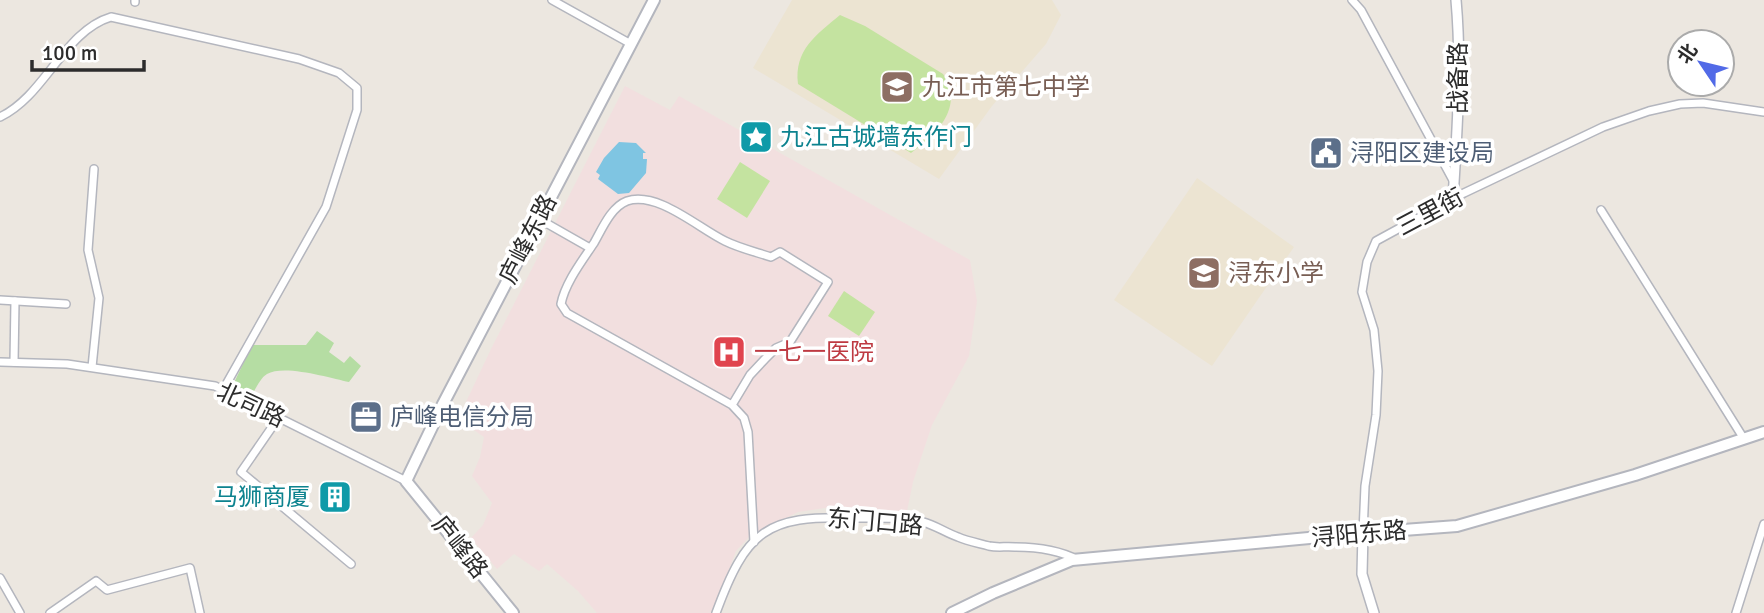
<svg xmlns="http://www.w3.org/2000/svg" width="1764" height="613" font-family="Signika,'Noto Sans SC',sans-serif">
<rect width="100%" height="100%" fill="#ece7e0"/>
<g fill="#ece4d2">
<path d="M 792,0 L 1052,0 L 1061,15 L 1046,44 L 992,106 L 939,179 L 753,68 Z"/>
<path d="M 1197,178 L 1294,247 L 1212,366 L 1114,300 Z"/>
</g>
<path fill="#f2dfdf" d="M 625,86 L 670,110 L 679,96 L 970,260 L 977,301 L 969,356 L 932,425 L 913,482 L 906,516 L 825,508 L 798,512 L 749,537 L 736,551 L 713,613 L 597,613 L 578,591 L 547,564 L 539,571 L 514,554 L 497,569 L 471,538 L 483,525 L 492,503 L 472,476 L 480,457 L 484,437 L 458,419 L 491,349 Z"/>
<path fill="#b5dda3" d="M 317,331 L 334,343 L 329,352 L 344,363 L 350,356 L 361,366 L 349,382 C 330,378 284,364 267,374 C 260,378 256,389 251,396 L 232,387 L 252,345 L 306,345 Z"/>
<g fill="#c4e3a0">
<path d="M 840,15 L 865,26 L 943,74 C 965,107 937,134 911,153 L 798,84 C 794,50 816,35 840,15 Z"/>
<path d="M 740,162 L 770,181 L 747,218 L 717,199 Z"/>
<path d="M 844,291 L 875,312 L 859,336 L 828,316 Z"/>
</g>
<path fill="#7fc5e2" d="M 619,142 L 636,143 L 646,153 L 643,153 L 643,159 L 647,159 L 646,173 L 629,193 L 618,194 L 598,179 L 600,175 L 596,172 L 604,158 Z"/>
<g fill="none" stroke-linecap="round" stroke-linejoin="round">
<defs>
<g id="minor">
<path d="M 135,0 L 135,2"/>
<path d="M 552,0 L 631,44"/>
<path d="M 1352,0 L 1361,10 L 1454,182"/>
<path d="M 0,117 C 45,96 64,31 111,17 L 299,59 L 339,73 L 357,88 L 357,110 L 326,207 L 223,390"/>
<path d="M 1601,210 L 1744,439"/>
<path d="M 539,219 L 590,248"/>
<path d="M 0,300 L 66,304"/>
<path d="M 0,362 L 67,364 L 215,386 L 406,481"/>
<path d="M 14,362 L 15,301"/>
<path d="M 92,367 L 99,298 L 88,250 L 94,169"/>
<path d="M 732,405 L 750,375 L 765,359 L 776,348 L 790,342 L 828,282 L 780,252 L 771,257 C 756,252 739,248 725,241 C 698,228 658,191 627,201 C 611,207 602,229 594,243 C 582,261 565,283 561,304 L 567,313 L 732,405 L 744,418 L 748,432 L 754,542"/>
<path d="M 279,417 L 241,472 L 351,564"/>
<path d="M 1363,533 L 1365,486 L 1376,415 L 1378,371 L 1374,330 L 1362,292 L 1367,262 L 1376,241 L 1464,193 L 1603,127 L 1649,111 L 1680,104 L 1703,103 L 1764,112"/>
<path d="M 0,578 L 20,613"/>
<path d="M 50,613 L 96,581 L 107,590 L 190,568 L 200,613"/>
<path d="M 716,613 C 746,531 766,515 853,518 C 876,518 901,517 923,522 C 935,525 946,533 958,537 C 967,541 978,543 989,546 C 998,548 1006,546 1015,547 C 1036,547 1059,550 1078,560"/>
<path d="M 1736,613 L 1764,524"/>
</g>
<g id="tertiary">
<path d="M 1453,199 C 1457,132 1462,67 1456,0"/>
<path d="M 1363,533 L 1362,574 L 1374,613"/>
</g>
<g id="secondary">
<path d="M 513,613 L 406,481 L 443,404 L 654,0"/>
<path d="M 952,613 L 993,593 L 1072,560 L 1363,533 L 1457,526 L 1635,475 L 1764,432"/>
</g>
</defs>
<use href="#minor" stroke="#b4b6be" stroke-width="10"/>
<use href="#tertiary" stroke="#b4b6be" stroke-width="12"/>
<use href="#secondary" stroke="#b4b6be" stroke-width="14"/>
<use href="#minor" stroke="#fff" stroke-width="7"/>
<use href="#tertiary" stroke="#fff" stroke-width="9"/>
<use href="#secondary" stroke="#fff" stroke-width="10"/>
</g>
<defs>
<symbol id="school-square" viewBox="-11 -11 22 22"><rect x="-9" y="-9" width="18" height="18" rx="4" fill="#8d6e63" stroke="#fff"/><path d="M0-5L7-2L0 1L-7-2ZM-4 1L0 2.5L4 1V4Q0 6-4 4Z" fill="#fff"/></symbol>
<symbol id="sight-square" viewBox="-11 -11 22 22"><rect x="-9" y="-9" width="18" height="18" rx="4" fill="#0f9aa8" stroke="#fff"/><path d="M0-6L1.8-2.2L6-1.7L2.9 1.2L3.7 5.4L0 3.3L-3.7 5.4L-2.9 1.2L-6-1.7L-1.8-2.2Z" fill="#fff"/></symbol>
<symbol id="civic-square" viewBox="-11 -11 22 22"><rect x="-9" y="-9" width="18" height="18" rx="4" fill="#5c6f8a" stroke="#fff"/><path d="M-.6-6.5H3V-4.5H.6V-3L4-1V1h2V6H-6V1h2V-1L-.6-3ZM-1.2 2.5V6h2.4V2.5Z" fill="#fff"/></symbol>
<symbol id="hospital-square" viewBox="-11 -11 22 22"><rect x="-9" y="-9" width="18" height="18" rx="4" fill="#e0444e" stroke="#fff"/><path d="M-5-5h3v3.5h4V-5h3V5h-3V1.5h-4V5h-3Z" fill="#fff"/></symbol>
<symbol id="office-square" viewBox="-11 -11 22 22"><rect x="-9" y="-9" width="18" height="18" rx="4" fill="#5c6f8a" stroke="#fff"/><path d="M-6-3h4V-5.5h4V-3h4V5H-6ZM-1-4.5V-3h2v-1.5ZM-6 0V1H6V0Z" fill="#fff"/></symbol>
<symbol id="building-square" viewBox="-11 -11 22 22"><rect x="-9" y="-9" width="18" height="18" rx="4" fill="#0f9aa8" stroke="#fff"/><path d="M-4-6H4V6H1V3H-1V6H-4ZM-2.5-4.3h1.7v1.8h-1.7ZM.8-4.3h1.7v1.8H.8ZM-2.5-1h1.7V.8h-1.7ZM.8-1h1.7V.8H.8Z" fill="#fff"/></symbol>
</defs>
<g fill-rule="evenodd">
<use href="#school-square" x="878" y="68" width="38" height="38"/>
<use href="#sight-square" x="737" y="118" width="38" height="38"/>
<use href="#civic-square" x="1307" y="134" width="38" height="38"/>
<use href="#school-square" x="1185" y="254" width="38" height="38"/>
<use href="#hospital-square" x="710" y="333" width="38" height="38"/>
<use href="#office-square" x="347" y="398" width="38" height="38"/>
<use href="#building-square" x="316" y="478" width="38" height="38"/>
</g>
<g text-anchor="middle" stroke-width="7" stroke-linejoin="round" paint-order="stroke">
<g font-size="24" fill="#2c2c2c" stroke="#fff">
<text transform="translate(1458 78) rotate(-90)" y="8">战备路</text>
<text transform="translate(1430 212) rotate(-28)" y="8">三里街</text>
<text transform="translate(528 239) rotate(-63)" y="8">庐峰东路</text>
<text transform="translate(251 405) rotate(25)" y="8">北司路</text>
<text transform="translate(875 522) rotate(5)" y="8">东门口路</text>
<text transform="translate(1359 534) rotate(-5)" y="8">浔阳东路</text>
<text transform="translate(460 547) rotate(51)" y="8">庐峰路</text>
</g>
<g font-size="24" fill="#785e54" stroke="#fff" text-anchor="start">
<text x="922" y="95">九江市第七中学</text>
<text x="1228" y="281">浔东小学</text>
</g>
<g font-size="24" fill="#0d838f" stroke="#fff" text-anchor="start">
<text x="780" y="145">九江古城墙东作门</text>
<text x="310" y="505" text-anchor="end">马狮商厦</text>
</g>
<g font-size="24" fill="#4e5e75" stroke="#fff" text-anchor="start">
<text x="1350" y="161">浔阳区建设局</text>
<text x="390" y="425">庐峰电信分局</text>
</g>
<g font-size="24" fill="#be3a42" stroke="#fff" text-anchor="start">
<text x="754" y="360">一七一医院</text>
</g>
</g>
<g transform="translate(1701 63) rotate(305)"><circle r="33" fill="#ffffff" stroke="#ababab" stroke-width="2"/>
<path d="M0-5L12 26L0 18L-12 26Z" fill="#526ae7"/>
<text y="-10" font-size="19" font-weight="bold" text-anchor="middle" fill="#2c2c2c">北</text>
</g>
<path d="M32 60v10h112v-10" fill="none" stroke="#2c2c2c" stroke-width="3.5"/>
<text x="42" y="60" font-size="21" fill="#2c2c2c" stroke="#ffffff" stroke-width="5" paint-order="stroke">100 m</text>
</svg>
